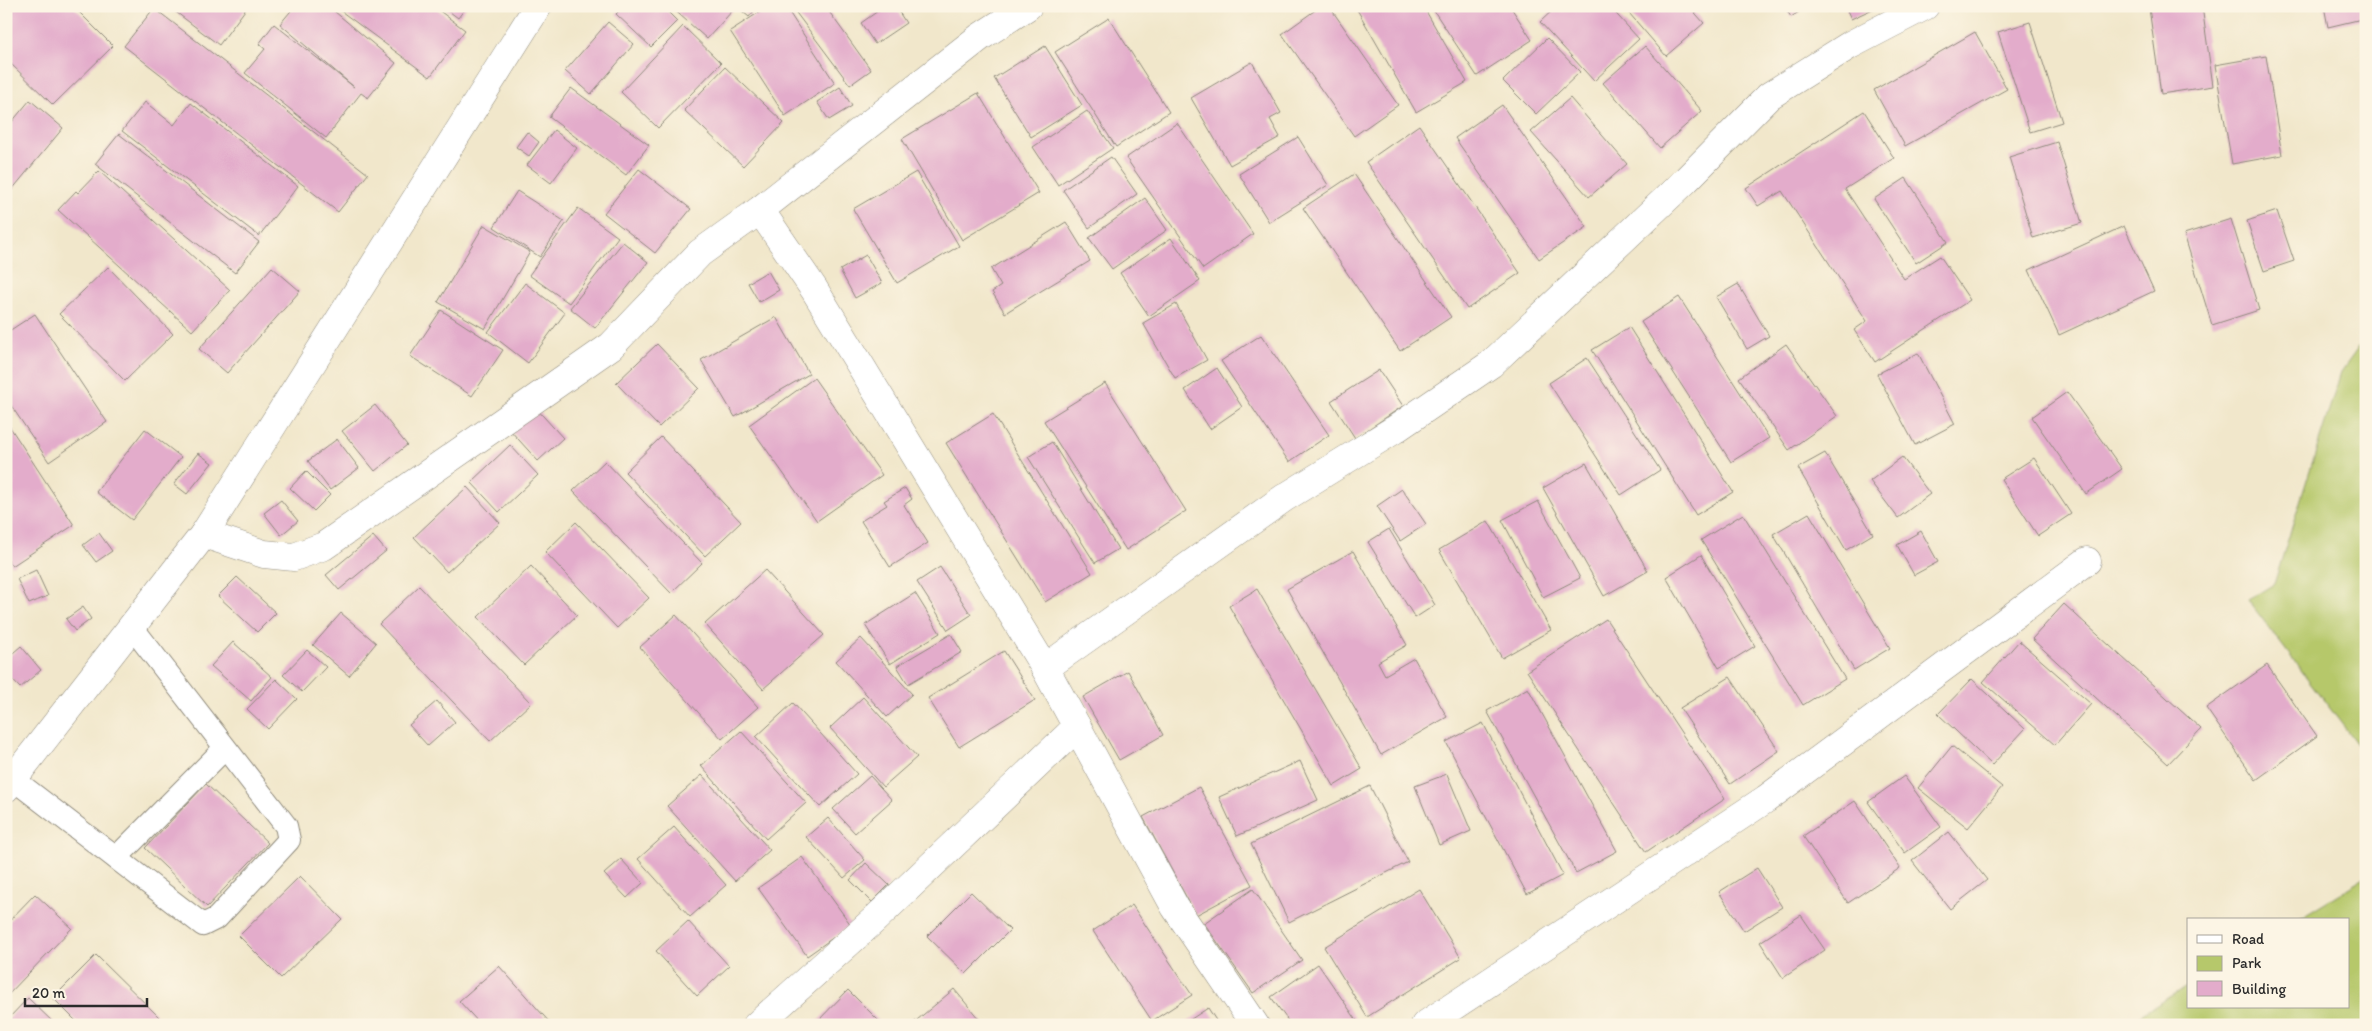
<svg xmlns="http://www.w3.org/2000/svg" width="2372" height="1031" font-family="Itim,sans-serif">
<rect width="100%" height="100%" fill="#fcf5e5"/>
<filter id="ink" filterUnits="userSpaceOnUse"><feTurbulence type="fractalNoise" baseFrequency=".02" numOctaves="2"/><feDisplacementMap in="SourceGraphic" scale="10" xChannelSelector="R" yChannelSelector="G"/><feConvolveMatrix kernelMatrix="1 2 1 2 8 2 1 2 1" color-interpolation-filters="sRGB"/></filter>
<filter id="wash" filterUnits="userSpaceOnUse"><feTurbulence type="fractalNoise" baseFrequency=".0096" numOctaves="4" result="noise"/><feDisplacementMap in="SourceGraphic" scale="20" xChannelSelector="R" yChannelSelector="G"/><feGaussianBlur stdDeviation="1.12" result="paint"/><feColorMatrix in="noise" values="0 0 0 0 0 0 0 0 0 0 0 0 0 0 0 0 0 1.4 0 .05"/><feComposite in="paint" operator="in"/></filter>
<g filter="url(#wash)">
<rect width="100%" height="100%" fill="#f1e7cb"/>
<g fill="#b6c86b" stroke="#707a4b">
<path d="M 2366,337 L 2366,756 L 2248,600 L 2274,584 L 2341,372 Z"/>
<path d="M 2366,877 L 2366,1025 L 2124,1025 L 2188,986 L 2188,1007 L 2348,1007 L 2348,920 L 2296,920 Z"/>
</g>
<g id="blocks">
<g fill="#e3accb">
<path d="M 6,6 L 73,6 L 113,46 L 53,105 L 6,59 Z"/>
<path d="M 168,6 L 248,6 L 219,45 Z"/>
<path d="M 295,6 L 328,6 L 396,63 L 368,98 L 361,93 L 326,138 L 245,73 L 265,49 L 259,44 L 274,24 L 354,87 L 280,24 Z"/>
<path d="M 334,6 L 433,6 L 465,30 L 430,77 Z"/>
<path d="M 442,6 L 467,6 L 458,18 Z"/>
<path d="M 624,6 L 662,6 L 677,21 L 651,47 L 616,14 Z"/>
<path d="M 670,6 L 729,6 L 733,10 L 707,39 Z"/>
<path d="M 736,6 L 758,6 L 749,17 Z"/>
<path d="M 769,6 L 785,6 L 835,83 L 785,116 L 730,31 Z"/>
<path d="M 791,6 L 825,6 L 871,70 L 850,85 Z"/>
<path d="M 885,6 L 895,6 L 906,23 L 875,44 L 861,23 Z"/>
<path d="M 1321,6 L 1329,6 L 1398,105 L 1354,136 L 1282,34 Z"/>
<path d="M 1355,6 L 1423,6 L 1467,82 L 1416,112 Z"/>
<path d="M 1441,6 L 1510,6 L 1532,40 L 1477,76 L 1434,11 Z"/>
<path d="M 1557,6 L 1609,6 L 1639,39 L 1594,81 L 1540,22 Z"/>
<path d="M 1623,6 L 1689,6 L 1704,23 L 1666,56 Z"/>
<path d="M 1784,6 L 1808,6 L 1791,17 Z"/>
<path d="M 1845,6 L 1879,6 L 1851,19 Z"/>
<path d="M 2159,6 L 2202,6 L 2213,86 L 2161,94 L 2149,8 Z"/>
<path d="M 2324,6 L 2366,6 L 2366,18 L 2328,27 Z"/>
<path d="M 154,8 L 368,174 L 338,212 L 124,46 Z"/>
<path d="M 1109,18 L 1169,112 L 1116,147 L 1055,52 Z"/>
<path d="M 608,22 L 634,44 L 591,94 L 565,71 Z"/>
<path d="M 2030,22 L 2062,122 L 2030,132 L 1998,32 Z"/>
<path d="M 683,26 L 721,63 L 658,128 L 621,92 Z"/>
<path d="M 1975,32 L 2007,89 L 1905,146 L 1874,90 Z"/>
<path d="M 1547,38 L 1580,72 L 1536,114 L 1503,81 Z"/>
<path d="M 1045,46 L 1082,105 L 1031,137 L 994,78 Z"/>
<path d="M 1645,46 L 1702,111 L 1660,148 L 1603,83 Z"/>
<path d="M 2266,56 L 2282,155 L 2232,164 L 2215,65 Z"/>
<path d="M 1252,62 L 1281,113 L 1270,119 L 1280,137 L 1230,165 L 1191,98 Z"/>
<path d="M 725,67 L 784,123 L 743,166 L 684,110 Z"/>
<path d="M 840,87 L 852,106 L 829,120 L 817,102 Z"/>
<path d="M 571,88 L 649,145 L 626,175 L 549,117 Z"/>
<path d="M 978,93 L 1039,193 L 962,240 L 902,139 Z"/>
<path d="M 1570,98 L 1627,164 L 1589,197 L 1531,132 Z"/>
<path d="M 30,100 L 63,128 L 6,197 L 6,129 Z"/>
<path d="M 145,102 L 174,125 L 191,103 L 298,186 L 259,236 L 122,131 Z"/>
<path d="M 1502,105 L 1587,227 L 1539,259 L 1455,138 Z"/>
<path d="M 1087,111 L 1113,148 L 1058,185 L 1033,147 Z"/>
<path d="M 1864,111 L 1894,158 L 1845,189 L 1904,279 L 1940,256 L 1970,300 L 1875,362 L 1854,330 L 1867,321 L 1782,191 L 1758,206 L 1746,188 Z"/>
<path d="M 1177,123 L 1253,234 L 1203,269 L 1126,158 Z"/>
<path d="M 1419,125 L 1520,273 L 1467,309 L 1366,162 Z"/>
<path d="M 554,130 L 577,148 L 551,183 L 527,165 Z"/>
<path d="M 527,132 L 539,142 L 529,156 L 516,147 Z"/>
<path d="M 119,134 L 259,242 L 235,273 L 95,164 Z"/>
<path d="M 1298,137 L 1328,185 L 1269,222 L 1239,174 Z"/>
<path d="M 2057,142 L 2082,223 L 2033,238 L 2009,157 Z"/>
<path d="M 1111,157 L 1137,194 L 1089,228 L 1063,190 Z"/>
<path d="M 639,169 L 691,209 L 655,253 L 604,213 Z"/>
<path d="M 99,171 L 230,290 L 192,331 L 58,210 L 76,191 L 78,193 Z"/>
<path d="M 916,172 L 959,246 L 897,283 L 853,209 Z"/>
<path d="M 1354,174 L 1451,317 L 1400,351 L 1303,208 Z"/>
<path d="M 1906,178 L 1948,242 L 1916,263 L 1874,199 Z"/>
<path d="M 517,191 L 564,221 L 540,257 L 494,227 Z"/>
<path d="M 1145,198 L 1167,230 L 1112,269 L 1089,238 Z"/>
<path d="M 578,208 L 618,237 L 569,303 L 529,275 Z"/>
<path d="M 2277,211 L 2294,261 L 2264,271 L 2247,221 Z"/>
<path d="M 2231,219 L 2259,310 L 2212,325 L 2184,234 Z"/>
<path d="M 1066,222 L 1090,261 L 1005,313 L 992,292 L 1001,286 L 991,269 Z"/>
<path d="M 484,225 L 530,252 L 485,329 L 438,302 Z"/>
<path d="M 2124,226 L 2154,291 L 2059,335 L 2029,270 Z"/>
<path d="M 1171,238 L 1200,281 L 1149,316 L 1120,273 Z"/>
<path d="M 623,242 L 648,262 L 595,328 L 570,308 Z"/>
<path d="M 866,255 L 882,283 L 855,298 L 840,270 Z"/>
<path d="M 108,267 L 173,334 L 125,381 L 59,314 Z"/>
<path d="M 272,267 L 300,291 L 227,373 L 199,349 Z"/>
<path d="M 768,271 L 779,290 L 759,302 L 748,283 Z"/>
<path d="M 525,283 L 565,313 L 528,363 L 488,332 Z"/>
<path d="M 1738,284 L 1769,336 L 1747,349 L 1716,297 Z"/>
<path d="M 1679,297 L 1769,438 L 1731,462 L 1641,322 Z"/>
<path d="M 1176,304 L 1207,360 L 1175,378 L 1143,323 Z"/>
<path d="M 441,310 L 503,350 L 472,396 L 410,356 Z"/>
<path d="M 35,314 L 107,422 L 49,462 L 6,398 L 6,333 Z"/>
<path d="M 776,317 L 809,374 L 735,417 L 701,360 Z"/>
<path d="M 1629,327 L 1733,492 L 1696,515 L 1592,350 Z"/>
<path d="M 1261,335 L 1329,435 L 1289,462 L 1221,361 Z"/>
<path d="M 657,344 L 699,388 L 659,427 L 616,383 Z"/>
<path d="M 1786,344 L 1837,416 L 1789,450 L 1739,378 Z"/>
<path d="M 1918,353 L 1955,424 L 1915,445 L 1877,374 Z"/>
<path d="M 1587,358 L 1660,470 L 1621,495 L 1549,383 Z"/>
<path d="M 1217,368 L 1242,407 L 1210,429 L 1185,390 Z"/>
<path d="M 1379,370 L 1403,406 L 1355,438 L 1331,401 Z"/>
<path d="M 814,378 L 882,475 L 817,521 L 749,425 Z"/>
<path d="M 1105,383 L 1186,511 L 1126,550 L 1044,421 Z"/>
<path d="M 2067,392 L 2122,469 L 2086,494 L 2032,417 Z"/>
<path d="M 375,405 L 407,445 L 375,471 L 342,431 Z"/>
<path d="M 534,406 L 563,438 L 538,461 L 509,429 Z"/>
<path d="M 993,414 L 1092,573 L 1045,602 L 946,443 Z"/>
<path d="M 6,421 L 74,525 L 12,566 L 6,558 Z"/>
<path d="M 145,429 L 181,457 L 132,520 L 96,492 Z"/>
<path d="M 661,437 L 741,522 L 705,556 L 625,472 Z"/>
<path d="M 337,439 L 359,468 L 330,490 L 308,461 Z"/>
<path d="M 1052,442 L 1118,549 L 1095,563 L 1028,457 Z"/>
<path d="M 510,445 L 538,475 L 499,512 L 471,482 Z"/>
<path d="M 198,453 L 212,463 L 187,494 L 174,484 Z"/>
<path d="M 1825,453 L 1873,534 L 1846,550 L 1798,468 Z"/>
<path d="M 1902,457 L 1930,494 L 1898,518 L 1870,481 Z"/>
<path d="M 2034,458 L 2071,514 L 2038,536 L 2001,479 Z"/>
<path d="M 605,461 L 702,563 L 671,593 L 573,491 Z"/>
<path d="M 1586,463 L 1648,571 L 1604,596 L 1543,488 Z"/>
<path d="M 306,471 L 330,495 L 314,511 L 290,488 Z"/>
<path d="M 467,487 L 500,523 L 447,572 L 414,537 Z"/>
<path d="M 905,488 L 912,499 L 904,505 L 928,543 L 890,567 L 861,521 L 887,505 L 884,501 Z"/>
<path d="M 1402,489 L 1426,524 L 1400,541 L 1377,506 Z"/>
<path d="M 281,500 L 298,521 L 281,535 L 264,513 Z"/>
<path d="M 1538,501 L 1580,578 L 1543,597 L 1502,520 Z"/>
<path d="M 1809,513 L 1890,648 L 1854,670 L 1773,534 Z"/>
<path d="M 1743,514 L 1845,679 L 1803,705 L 1701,540 Z"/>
<path d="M 1488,521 L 1551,630 L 1502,658 L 1439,550 Z"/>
<path d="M 576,522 L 649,598 L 617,628 L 545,552 Z"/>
<path d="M 1389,529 L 1435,605 L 1415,618 L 1368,542 Z"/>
<path d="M 1921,531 L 1938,562 L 1914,575 L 1897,545 Z"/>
<path d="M 99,533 L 112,551 L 96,562 L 83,545 Z"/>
<path d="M 373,536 L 386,551 L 339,590 L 326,575 Z"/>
<path d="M 1353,551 L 1407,645 L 1378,662 L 1385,675 L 1414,658 L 1447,717 L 1381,755 L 1287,589 Z"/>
<path d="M 1701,555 L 1755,646 L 1719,668 L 1666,577 Z"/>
<path d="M 531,566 L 577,615 L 524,665 L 478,617 Z"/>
<path d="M 940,567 L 971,615 L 948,630 L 917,582 Z"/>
<path d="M 36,570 L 48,596 L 29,604 L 17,579 Z"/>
<path d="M 765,570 L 824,635 L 763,689 L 705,624 Z"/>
<path d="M 237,577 L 276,613 L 257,632 L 218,596 Z"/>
<path d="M 419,586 L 531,703 L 490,741 L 379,624 Z"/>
<path d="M 1257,589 L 1362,769 L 1334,786 L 1229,606 Z"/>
<path d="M 915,593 L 940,633 L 890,664 L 865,625 Z"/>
<path d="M 2064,604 L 2201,729 L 2168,764 L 2032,639 Z"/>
<path d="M 83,607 L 91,619 L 75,631 L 66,619 Z"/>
<path d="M 341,613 L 376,643 L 349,676 L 313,645 Z"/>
<path d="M 676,615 L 758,707 L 722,739 L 640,647 Z"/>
<path d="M 1606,619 L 1725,799 L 1646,852 L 1527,671 Z"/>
<path d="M 951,634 L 962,652 L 908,684 L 897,666 Z"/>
<path d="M 861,638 L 912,694 L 887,717 L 836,661 Z"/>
<path d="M 2019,641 L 2091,704 L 2055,745 L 1983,682 Z"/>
<path d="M 233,642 L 272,677 L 251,701 L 211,666 Z"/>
<path d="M 21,646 L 41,670 L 20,688 L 6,673 L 6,659 Z"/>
<path d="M 307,650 L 326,667 L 302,692 L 283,675 Z"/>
<path d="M 1004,651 L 1035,700 L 959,747 L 928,698 Z"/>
<path d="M 2267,665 L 2317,736 L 2256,780 L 2206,708 Z"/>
<path d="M 1128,671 L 1163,735 L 1119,760 L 1083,697 Z"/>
<path d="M 1730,677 L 1779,751 L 1730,784 L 1680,708 Z"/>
<path d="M 276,679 L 297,699 L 268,729 L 247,709 Z"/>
<path d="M 1972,679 L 2025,729 L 1992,765 L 1938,714 Z"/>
<path d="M 1528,688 L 1617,851 L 1576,873 L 1487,711 Z"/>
<path d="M 863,697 L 917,757 L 883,787 L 830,728 Z"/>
<path d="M 437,701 L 455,722 L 428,746 L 409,725 Z"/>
<path d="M 793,703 L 857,774 L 820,807 L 756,737 Z"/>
<path d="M 1483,723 L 1563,875 L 1527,894 L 1446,742 Z"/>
<path d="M 741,731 L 806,803 L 766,839 L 701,766 Z"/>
<path d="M 1952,746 L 2002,787 L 1968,828 L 1918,788 Z"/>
<path d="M 1300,761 L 1318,800 L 1237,836 L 1219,797 Z"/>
<path d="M 1447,774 L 1471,831 L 1439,845 L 1415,786 Z"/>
<path d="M 702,775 L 770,850 L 735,881 L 667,806 Z"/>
<path d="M 870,776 L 892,800 L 855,833 L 833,809 Z"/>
<path d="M 1904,776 L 1941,827 L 1905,853 L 1868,802 Z"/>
<path d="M 206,784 L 268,843 L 207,907 L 145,848 Z"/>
<path d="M 1370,786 L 1408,862 L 1289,922 L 1251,844 Z"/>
<path d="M 1199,787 L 1252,885 L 1196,915 L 1143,817 Z"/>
<path d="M 1855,801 L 1900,868 L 1848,903 L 1803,836 Z"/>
<path d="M 828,818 L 865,860 L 844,878 L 806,837 Z"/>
<path d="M 674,827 L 726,885 L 690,917 L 638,859 Z"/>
<path d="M 1949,832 L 1987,880 L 1950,909 L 1912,861 Z"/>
<path d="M 802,857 L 851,925 L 807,956 L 758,888 Z"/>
<path d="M 621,859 L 643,883 L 627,898 L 604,874 Z"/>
<path d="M 866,863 L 889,885 L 872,902 L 850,880 Z"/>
<path d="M 1757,868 L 1782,907 L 1744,931 L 1719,892 Z"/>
<path d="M 300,876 L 342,919 L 281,978 L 239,936 Z"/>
<path d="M 1253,889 L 1302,960 L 1253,993 L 1204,923 Z"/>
<path d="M 1419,889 L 1461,958 L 1367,1017 L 1324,947 Z"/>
<path d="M 971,892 L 1010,930 L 966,974 L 927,936 Z"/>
<path d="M 35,894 L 72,928 L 6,997 L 6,924 Z"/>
<path d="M 1132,905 L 1192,995 L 1152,1021 L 1093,931 Z"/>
<path d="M 1801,915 L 1825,950 L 1783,978 L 1760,942 Z"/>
<path d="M 688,921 L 729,966 L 697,996 L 656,951 Z"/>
<path d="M 96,955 L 159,1017 L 151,1025 L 80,1025 L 53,998 Z"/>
<path d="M 1318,964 L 1360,1025 L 1291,1025 L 1271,997 Z"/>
<path d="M 499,966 L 552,1025 L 481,1025 L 459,1001 Z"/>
<path d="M 954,989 L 984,1025 L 911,1025 Z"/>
<path d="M 848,990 L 883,1025 L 814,1025 Z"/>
<path d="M 28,998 L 56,1025 L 6,1025 L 6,1021 Z"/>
<path d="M 1208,1008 L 1219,1025 L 1182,1025 Z"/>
</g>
</g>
</g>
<g filter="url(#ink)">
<use href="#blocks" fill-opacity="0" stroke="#8e897b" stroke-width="1"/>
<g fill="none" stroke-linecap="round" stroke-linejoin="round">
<defs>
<g id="service">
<path d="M 13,779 L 203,925 L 217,918 L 289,840 L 286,826 L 132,627"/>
<path d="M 116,858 L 225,748"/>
</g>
<g id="minor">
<path d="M 760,210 L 814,289 L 1045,668 L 1175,907 L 1255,1025"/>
<path d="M 204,534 L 264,554 L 294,557 L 324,546 L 611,346 L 700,253 L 760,210 L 980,37 L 1028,6"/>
<path d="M 1045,668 L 1284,498 L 1394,430 L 1491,364 L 1686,180 L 1769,96 L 1850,45 L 1925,6"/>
<path d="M 757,1025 L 874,920 L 1077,727"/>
<path d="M 1425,1025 L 1766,799 L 2087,561"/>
</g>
<path id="tertiary" d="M 6,788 L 204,534 L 538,6"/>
</defs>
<use href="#service" stroke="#8e897b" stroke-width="24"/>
<use href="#minor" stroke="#8e897b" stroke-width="29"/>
<use href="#tertiary" stroke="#8e897b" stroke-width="29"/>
<use href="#service" stroke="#fff" stroke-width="22"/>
<use href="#minor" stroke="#fff" stroke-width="28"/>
<use href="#tertiary" stroke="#fff" stroke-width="28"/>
</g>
</g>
<rect width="2372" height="1031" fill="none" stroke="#fcf5e5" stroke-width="25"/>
<rect x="2187" y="918" width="162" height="90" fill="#fcf5e5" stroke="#a8a49b"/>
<rect x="2197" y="935" width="25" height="8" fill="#ffffff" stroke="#a8a49b"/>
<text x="2232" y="944" font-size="15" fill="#2b2b2b">Road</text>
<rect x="2197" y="956" width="25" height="15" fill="#b6c86b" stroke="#a8a49b"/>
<text x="2232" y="968" font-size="15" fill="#2b2b2b">Park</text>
<rect x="2197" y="981" width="25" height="15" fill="#e3accb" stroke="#a8a49b"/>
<text x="2232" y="994" font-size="15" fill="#2b2b2b">Building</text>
<path d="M25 998v8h122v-8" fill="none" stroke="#2b2b2b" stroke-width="2.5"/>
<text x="32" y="998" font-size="15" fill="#2b2b2b" stroke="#fcf5e5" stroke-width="4" paint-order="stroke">20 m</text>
</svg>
